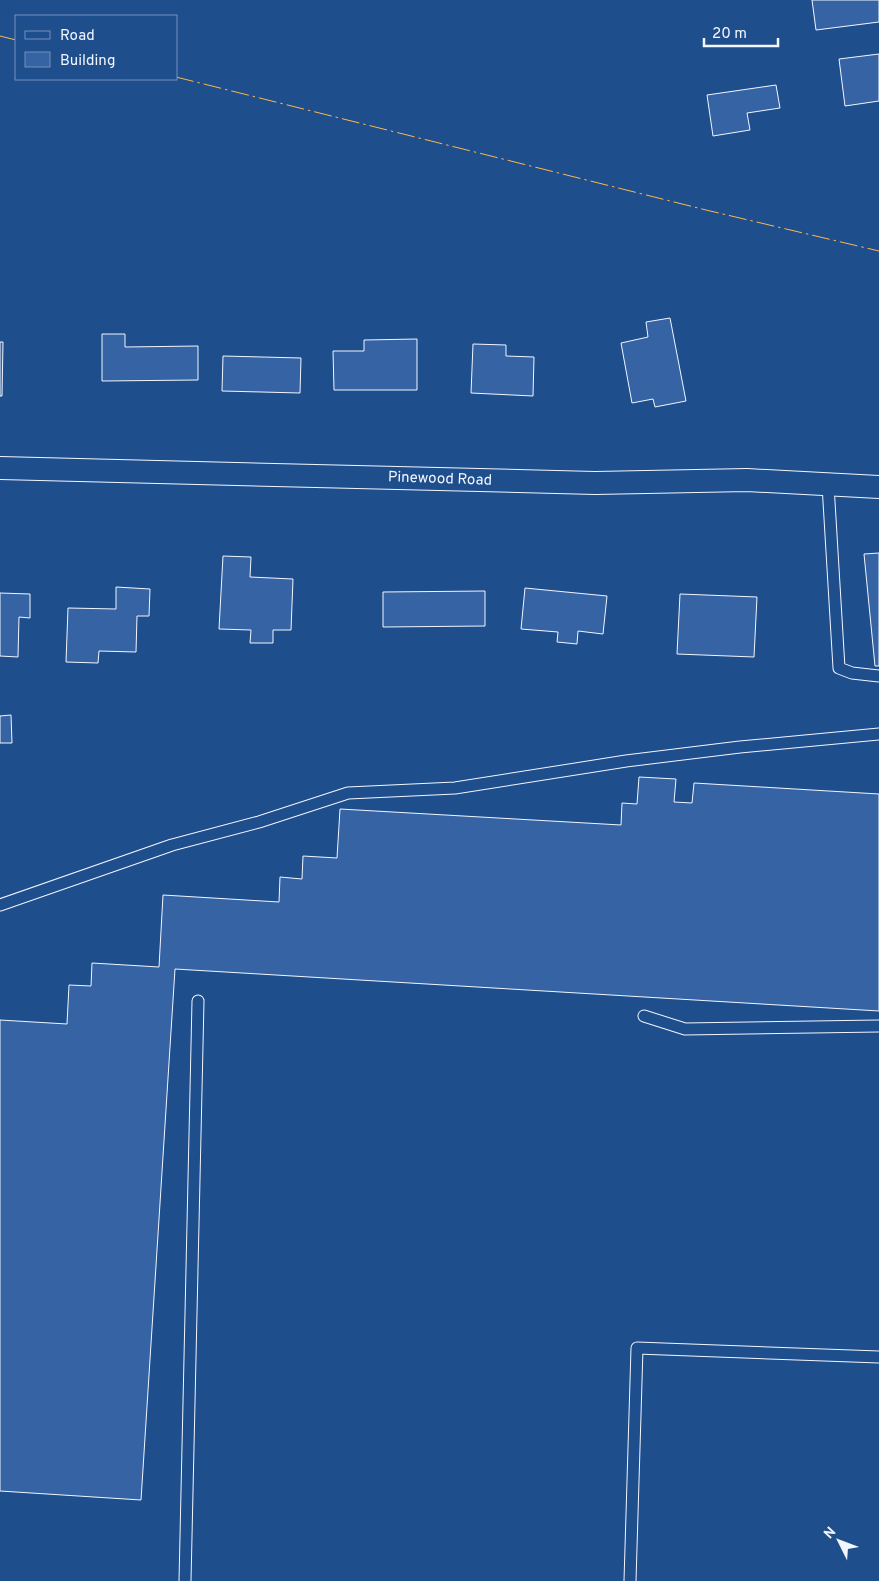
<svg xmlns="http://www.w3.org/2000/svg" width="879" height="1581" font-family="Overpass,sans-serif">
<rect width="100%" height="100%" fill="#1f4e8c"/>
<g fill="#3563a3" stroke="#f2f6ff">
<path d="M 812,0 L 879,0 L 879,22 L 816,30 Z"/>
<path d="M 879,54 L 879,101 L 845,106 L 839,59 Z"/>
<path d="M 776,85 L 780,108 L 747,113 L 750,130 L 713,136 L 707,95 Z"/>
<path d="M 670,318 L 686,401 L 655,407 L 653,399 L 632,403 L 621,343 L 648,337 L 646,322 Z"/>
<path d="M 102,334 L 125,334 L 125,347 L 198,346 L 198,380 L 102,381 Z"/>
<path d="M 417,339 L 417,390 L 334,390 L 333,351 L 364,351 L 364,340 Z"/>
<path d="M 0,342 L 3,342 L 2,396 L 0,396 Z"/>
<path d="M 473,344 L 506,345 L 506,356 L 534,357 L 533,396 L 471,393 Z"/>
<path d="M 223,356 L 301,358 L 300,393 L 222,391 Z"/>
<path d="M 879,553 L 879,666 L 875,666 L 864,554 Z"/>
<path d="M 223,556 L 251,557 L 250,577 L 293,579 L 291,630 L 273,630 L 273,643 L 250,643 L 251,630 L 219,629 Z"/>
<path d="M 116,587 L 150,589 L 149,616 L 137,616 L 136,652 L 99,651 L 98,663 L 66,662 L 68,608 L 116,609 Z"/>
<path d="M 525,588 L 607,596 L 603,634 L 578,631 L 577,644 L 557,642 L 558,632 L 521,629 Z"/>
<path d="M 485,591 L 485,626 L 383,627 L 383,592 Z"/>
<path d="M 0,593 L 30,594 L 30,618 L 19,617 L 18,657 L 0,656 Z"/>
<path d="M 680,594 L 757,597 L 754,657 L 677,654 Z"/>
<path d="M 11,715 L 12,743 L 0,743 L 0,716 Z"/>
<path d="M 639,777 L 676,779 L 674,802 L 692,803 L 694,783 L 879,794 L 879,1011 L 175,969 L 141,1500 L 0,1491 L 0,1020 L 67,1024 L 69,985 L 91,986 L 92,963 L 159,967 L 163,895 L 279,902 L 280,877 L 302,879 L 303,856 L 337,858 L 340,809 L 621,825 L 622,803 L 637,804 Z"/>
</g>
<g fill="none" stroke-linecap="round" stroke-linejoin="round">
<defs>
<g id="lane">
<path d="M 828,485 L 839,668 L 852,673 L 879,676"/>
<path d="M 0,905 L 172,845 L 259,822 L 348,793 L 455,788 L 626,761 L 740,747 L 879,734"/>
<path d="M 644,1016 L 685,1029 L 879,1026"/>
<path d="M 185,1581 L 198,1001"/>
<path d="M 630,1581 L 637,1348 L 879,1357"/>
</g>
<path id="street" d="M 0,468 L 595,483 L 747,480 L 879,487"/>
</defs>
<use href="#lane" stroke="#f2f6ff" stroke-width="13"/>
<use href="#street" stroke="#f2f6ff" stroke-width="24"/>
<use href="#lane" stroke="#1f4e8c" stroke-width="11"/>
<use href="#street" stroke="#1f4e8c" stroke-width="22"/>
<g stroke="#ffb74d" stroke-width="1" stroke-dasharray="18 4 2.5 4" stroke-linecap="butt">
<path d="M 0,36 L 16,40"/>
<path d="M 176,77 L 706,210 L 879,251"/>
</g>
</g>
<g text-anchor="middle" stroke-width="4" stroke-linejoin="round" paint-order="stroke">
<g font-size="15" fill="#f2f6ff" stroke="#1f4e8c">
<text transform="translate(440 478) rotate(2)" y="5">Pinewood Road</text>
</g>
</g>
<rect x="15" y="15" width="162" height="65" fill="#1f4e8c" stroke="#7391ba"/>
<rect x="25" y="31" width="25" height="8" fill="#1f4e8c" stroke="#7391ba"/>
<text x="60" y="40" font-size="15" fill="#f2f6ff">Road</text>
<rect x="25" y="52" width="25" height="15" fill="#3563a3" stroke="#7391ba"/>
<text x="60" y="65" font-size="15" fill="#f2f6ff">Building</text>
<g transform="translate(839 1541) rotate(312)" stroke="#1f4e8c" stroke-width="4" paint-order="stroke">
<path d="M0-4L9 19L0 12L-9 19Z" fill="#f2f6ff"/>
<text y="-8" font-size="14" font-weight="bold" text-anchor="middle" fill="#f2f6ff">N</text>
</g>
<path d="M704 38v8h74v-8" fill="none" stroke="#f2f6ff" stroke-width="2.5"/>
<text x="712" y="38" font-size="15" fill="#f2f6ff" stroke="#1f4e8c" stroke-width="4" paint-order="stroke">20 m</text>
</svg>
